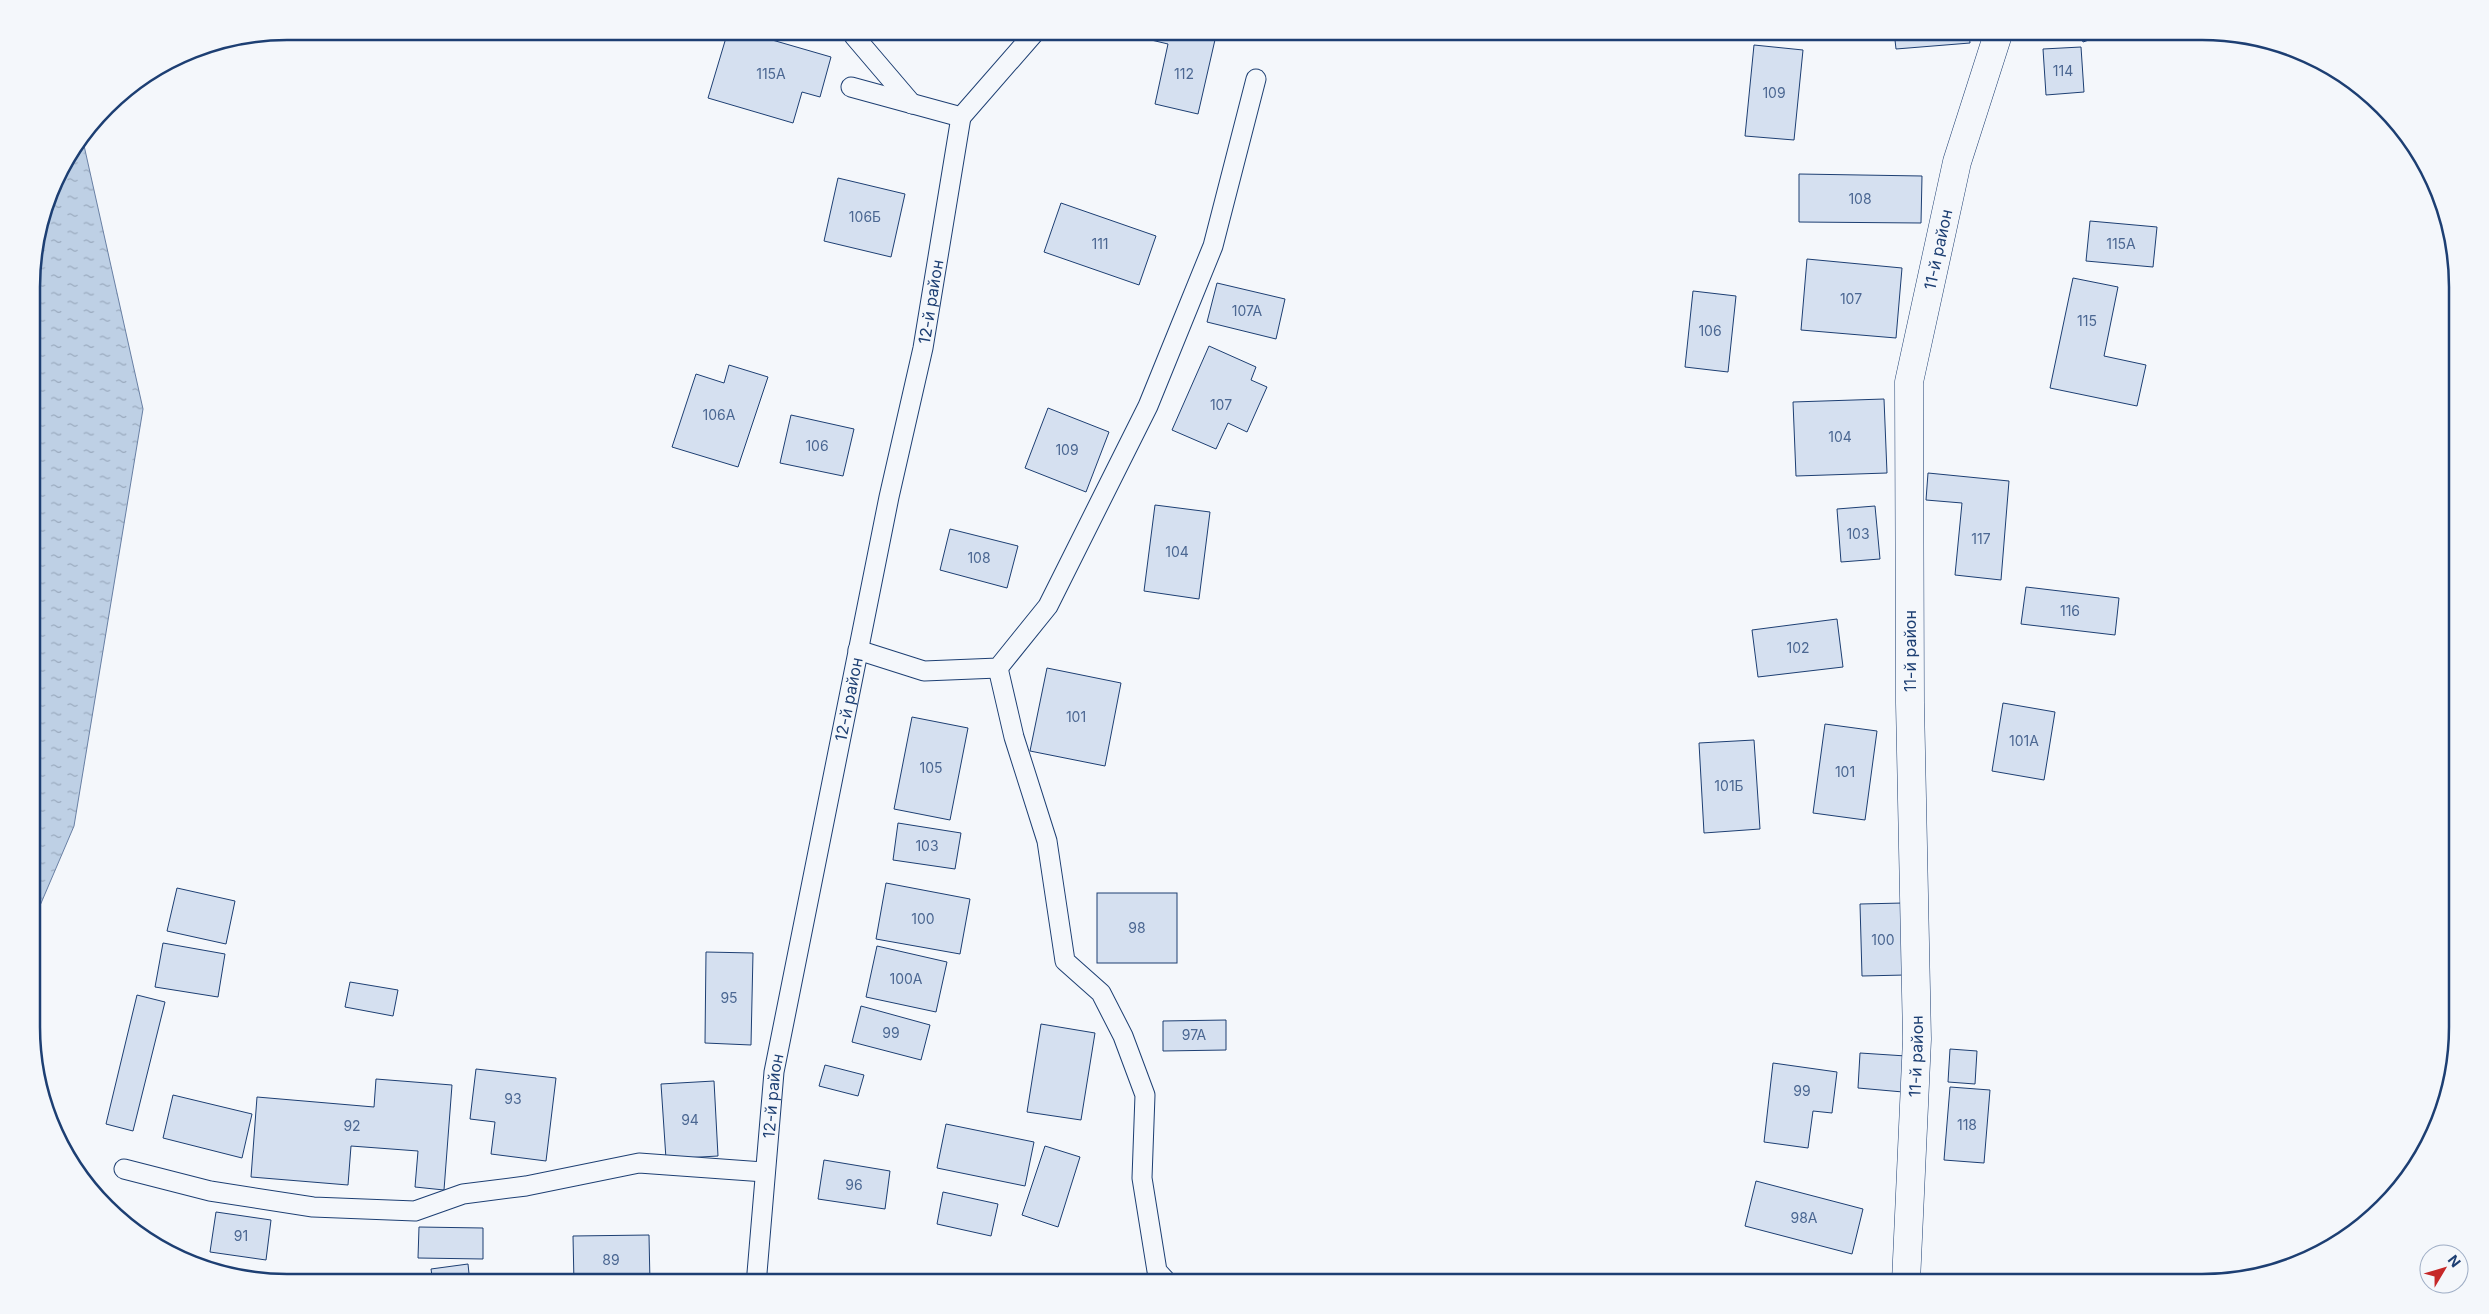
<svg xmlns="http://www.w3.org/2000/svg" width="2489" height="1314" font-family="Inter,sans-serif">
<defs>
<pattern id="water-ripples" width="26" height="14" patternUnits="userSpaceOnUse" patternTransform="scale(1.25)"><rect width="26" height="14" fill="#bed0e5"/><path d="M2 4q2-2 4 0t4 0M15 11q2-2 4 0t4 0" fill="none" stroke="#9aaabe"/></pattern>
</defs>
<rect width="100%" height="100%" fill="#f4f7fb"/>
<path fill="url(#water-ripples)" stroke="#687fa3" d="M 83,141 L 143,409 L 74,826 L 33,922 L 32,270 L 57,174 Z"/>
<g fill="#d5e0f0" stroke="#1d3f73">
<path d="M 728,31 L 741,31 L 831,57 L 820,97 L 802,92 L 793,123 L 708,98 Z"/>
<path d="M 1148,31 L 1217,31 L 1198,114 L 1155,104 L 1168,44 L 1147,39 Z"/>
<path d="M 1894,31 L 1969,31 L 1970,43 L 1896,49 Z"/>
<path d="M 2079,31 L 2115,31 L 2083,42 Z"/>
<path d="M 1754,45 L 1803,50 L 1794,140 L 1745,136 Z"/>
<path d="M 2081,47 L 2084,92 L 2046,95 L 2043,49 Z"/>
<path d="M 1799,174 L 1922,176 L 1921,223 L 1799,222 Z"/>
<path d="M 838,178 L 905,194 L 891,257 L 824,241 Z"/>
<path d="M 1061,203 L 1156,236 L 1139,285 L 1044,252 Z"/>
<path d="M 2090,221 L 2157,227 L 2153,267 L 2086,261 Z"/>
<path d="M 1807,259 L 1902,268 L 1896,338 L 1801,330 Z"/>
<path d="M 2073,278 L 2118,287 L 2104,356 L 2146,365 L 2137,406 L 2050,388 Z"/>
<path d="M 1217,283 L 1285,299 L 1276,339 L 1207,322 Z"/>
<path d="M 1693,291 L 1736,296 L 1728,372 L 1685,367 Z"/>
<path d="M 1209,346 L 1256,367 L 1251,380 L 1267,387 L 1247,432 L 1228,423 L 1216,449 L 1172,430 Z"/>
<path d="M 729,365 L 768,377 L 738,467 L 672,447 L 696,374 L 724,383 Z"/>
<path d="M 1884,399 L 1887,473 L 1796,476 L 1793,402 Z"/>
<path d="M 1048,408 L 1109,432 L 1086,492 L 1025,468 Z"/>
<path d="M 791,415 L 854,429 L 843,476 L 780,463 Z"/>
<path d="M 1928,473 L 2009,481 L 2001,580 L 1955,575 L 1962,503 L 1926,500 Z"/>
<path d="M 1155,505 L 1210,512 L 1199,599 L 1144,591 Z"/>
<path d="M 1875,506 L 1880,559 L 1841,562 L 1837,509 Z"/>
<path d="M 950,529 L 1018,546 L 1007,588 L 940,570 Z"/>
<path d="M 2026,587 L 2119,598 L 2115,635 L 2021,624 Z"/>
<path d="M 1837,619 L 1843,667 L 1758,677 L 1752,630 Z"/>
<path d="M 1047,668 L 1121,683 L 1105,766 L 1030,751 Z"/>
<path d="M 2003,703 L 2055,712 L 2044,780 L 1992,771 Z"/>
<path d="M 912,717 L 968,728 L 950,820 L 894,809 Z"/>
<path d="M 1825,724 L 1877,731 L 1865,820 L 1813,813 Z"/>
<path d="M 1754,740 L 1760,829 L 1704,833 L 1699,743 Z"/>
<path d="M 898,823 L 961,833 L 955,869 L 893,860 Z"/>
<path d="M 886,883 L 970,899 L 960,954 L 876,939 Z"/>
<path d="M 177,888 L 235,901 L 226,944 L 167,931 Z"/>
<rect x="1097" y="893" width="80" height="70"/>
<path d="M 1903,903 L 1905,975 L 1862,976 L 1860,904 Z"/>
<path d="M 163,943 L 225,954 L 218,997 L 155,987 Z"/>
<path d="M 877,946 L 947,962 L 936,1012 L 866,997 Z"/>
<path d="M 706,952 L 753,953 L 751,1045 L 705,1043 Z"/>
<path d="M 350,982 L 398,990 L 393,1016 L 345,1007 Z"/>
<path d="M 137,995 L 165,1002 L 133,1131 L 106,1124 Z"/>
<path d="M 861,1006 L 930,1025 L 921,1060 L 852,1042 Z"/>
<path d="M 1226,1020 L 1226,1050 L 1163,1051 L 1163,1021 Z"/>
<path d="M 1041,1024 L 1095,1033 L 1081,1120 L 1027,1112 Z"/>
<path d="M 1950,1049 L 1977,1051 L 1975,1084 L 1948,1082 Z"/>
<path d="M 1860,1053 L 1906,1056 L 1903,1092 L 1858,1088 Z"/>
<path d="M 1773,1063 L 1837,1072 L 1832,1113 L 1813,1111 L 1808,1148 L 1764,1142 Z"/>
<path d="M 825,1065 L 864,1075 L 858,1096 L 819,1086 Z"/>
<path d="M 476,1069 L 556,1078 L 546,1161 L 491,1154 L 495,1122 L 470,1119 Z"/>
<path d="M 376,1079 L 452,1085 L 444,1190 L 415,1187 L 418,1151 L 351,1146 L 348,1185 L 251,1177 L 257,1097 L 374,1107 Z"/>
<path d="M 714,1081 L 718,1156 L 666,1159 L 661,1084 Z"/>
<path d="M 1950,1087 L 1990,1090 L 1984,1163 L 1944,1160 Z"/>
<path d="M 173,1095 L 252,1114 L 242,1158 L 163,1138 Z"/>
<path d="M 946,1124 L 1034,1142 L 1025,1186 L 937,1168 Z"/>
<path d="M 1045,1146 L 1080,1157 L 1058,1227 L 1022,1215 Z"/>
<path d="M 824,1160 L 890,1171 L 885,1209 L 818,1199 Z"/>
<path d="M 1756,1181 L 1863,1209 L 1852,1254 L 1745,1226 Z"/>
<path d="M 89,1186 L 100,1189 L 98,1196 Z"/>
<path d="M 943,1192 L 998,1204 L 991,1236 L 937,1224 Z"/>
<path d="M 216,1212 L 271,1220 L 266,1260 L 210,1252 Z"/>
<path d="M 419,1227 L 483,1228 L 483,1259 L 418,1258 Z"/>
<path d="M 649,1235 L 650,1283 L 574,1283 L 573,1236 Z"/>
<path d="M 468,1264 L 470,1283 L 433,1283 L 431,1269 Z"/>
</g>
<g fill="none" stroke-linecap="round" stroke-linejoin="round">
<defs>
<g id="service">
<path d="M 854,31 L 854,36 L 912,104"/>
<path d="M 851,87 L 961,117 L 1036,31"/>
<path d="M 858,650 L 924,671 L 998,668 L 1048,606 L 1148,406 L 1213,246 L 1256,79"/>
<path d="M 998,668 L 1014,737 L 1047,841 L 1065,961 L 1101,993 L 1123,1036 L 1145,1095 L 1142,1178 L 1157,1271 L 1168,1283"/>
<path d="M 124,1169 L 210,1191 L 313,1207 L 415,1211 L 463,1194 L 526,1186 L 639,1163 L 765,1172"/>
<path id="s1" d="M 759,1283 L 757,1273 L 774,1072 L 889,497 L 923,348 L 961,117"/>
</g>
<g id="minor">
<path id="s2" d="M 1906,1282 L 1917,1039 L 1910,703 L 1909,382 L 1957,162 L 1999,31"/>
</g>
</defs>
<use href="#service" stroke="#1d3f73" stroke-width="21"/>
<use href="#minor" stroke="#1d3f73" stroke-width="29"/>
<use href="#service" stroke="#f4f7fb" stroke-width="19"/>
<use href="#minor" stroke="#f4f7fb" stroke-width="28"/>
</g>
<g text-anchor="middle" stroke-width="4" stroke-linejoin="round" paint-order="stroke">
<g font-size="14" fill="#4b6792">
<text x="2063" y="76">114</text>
<text x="771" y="79">115А</text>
<text x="1184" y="79">112</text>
<text x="1774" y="98">109</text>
<text x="1860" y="204">108</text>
<text x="865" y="222">106Б</text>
<text x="1100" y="249">111</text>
<text x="2121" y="249">115А</text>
<text x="1851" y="304">107</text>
<text x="1247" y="316">107А</text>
<text x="2087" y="326">115</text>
<text x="1710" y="336">106</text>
<text x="1221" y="410">107</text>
<text x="719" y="420">106А</text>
<text x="1840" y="442">104</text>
<text x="817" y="451">106</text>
<text x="1067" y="455">109</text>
<text x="1858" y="539">103</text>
<text x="1981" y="544">117</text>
<text x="1177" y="557">104</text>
<text x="979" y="563">108</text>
<text x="2070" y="616">116</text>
<text x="1798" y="653">102</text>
<text x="1076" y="722">101</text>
<text x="2024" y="746">101А</text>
<text x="931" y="773">105</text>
<text x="1845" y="777">101</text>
<text x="1729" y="791">101Б</text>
<text x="927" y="851">103</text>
<text x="923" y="924">100</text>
<text x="1137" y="933">98</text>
<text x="1883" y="945">100</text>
<text x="906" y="984">100А</text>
<text x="729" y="1003">95</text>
<text x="891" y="1038">99</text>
<text x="1194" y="1040">97А</text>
<text x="1802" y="1096">99</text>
<text x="513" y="1104">93</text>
<text x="690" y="1125">94</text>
<text x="1967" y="1130">118</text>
<text x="352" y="1131">92</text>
<text x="854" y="1190">96</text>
<text x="1804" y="1223">98А</text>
<text x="241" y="1241">91</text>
<text x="611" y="1265">89</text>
</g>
<g font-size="16" fill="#1d3f73" stroke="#f4f7fb">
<text dy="6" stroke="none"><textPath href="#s2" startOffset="1036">11-й район</textPath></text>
<text dy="6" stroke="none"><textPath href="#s1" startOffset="998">12-й район</textPath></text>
<text transform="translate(1910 651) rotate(-90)" y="6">11-й район</text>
<text dy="6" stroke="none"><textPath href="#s1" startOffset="592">12-й район</textPath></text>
<text dy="6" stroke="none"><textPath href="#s2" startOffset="226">11-й район</textPath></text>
<text dy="6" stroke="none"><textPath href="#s1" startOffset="188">12-й район</textPath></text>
</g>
</g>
<path d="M0 0H2489V1314H0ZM287 40H2202A247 247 0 0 1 2449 287V1027A247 247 0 0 1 2202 1274H287A247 247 0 0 1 40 1027V287A247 247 0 0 1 287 40Z" fill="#f4f7fb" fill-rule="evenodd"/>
<path fill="none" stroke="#1d3f73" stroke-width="2.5" d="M287 40H2202A247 247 0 0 1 2449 287V1027A247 247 0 0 1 2202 1274H287A247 247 0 0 1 40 1027V287A247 247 0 0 1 287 40Z"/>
<g transform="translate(2444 1269) rotate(52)"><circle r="24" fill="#f4f7fb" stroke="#9eadc5"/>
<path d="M0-4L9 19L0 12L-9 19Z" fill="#c62828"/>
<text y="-8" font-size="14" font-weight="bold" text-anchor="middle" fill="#1d3f73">N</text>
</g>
</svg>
